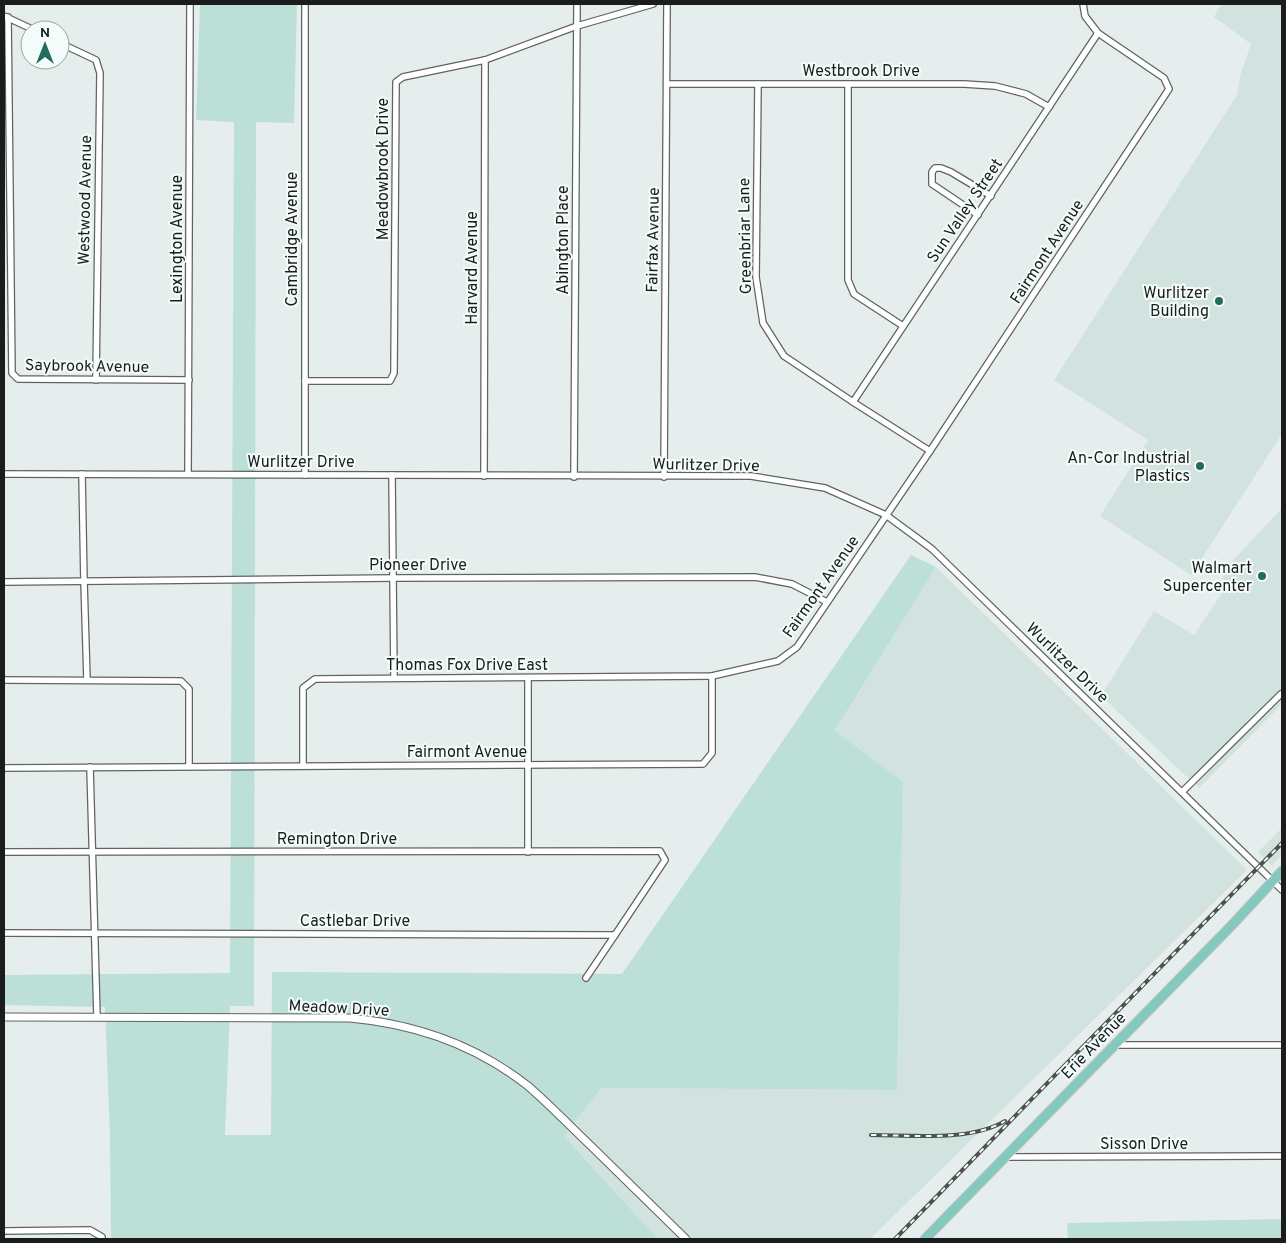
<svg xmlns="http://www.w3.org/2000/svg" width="1286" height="1243" font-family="Overpass,sans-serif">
<rect width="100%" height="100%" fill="#e6eeed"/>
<g fill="#d1e2df">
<path d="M 1221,4 L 1276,4 L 1279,5 L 1282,4 L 1282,434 L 1191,575 L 1100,516 L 1148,440 L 1054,380 L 1237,95 L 1240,76 L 1251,44 L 1214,17 Z"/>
<path d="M 1282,508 L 1282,704 L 1199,788 L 1101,696 L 1154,611 L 1194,635 L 1222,593 L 1223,571 Z"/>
<path d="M 936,567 L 1247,870 L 870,1239 L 658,1239 L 564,1136 L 601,1088 L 897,1090 L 903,782 L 835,732 Z"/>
<path d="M 1282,828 L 1282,855 L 1272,866 L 1258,852 Z"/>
</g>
<g fill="#bcdfd7">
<path d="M 200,4 L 297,4 L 294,123 L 256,122 L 254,1006 L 230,1006 L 225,1135 L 271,1135 L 272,972 L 622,974 L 911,555 L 936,567 L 835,731 L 903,782 L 897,1090 L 601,1088 L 564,1136 L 658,1239 L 111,1239 L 110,1136 L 105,1007 L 4,1005 L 4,975 L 230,973 L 234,122 L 196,120 Z"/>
<path d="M 1282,1219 L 1282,1239 L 1068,1239 L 1067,1223 Z"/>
</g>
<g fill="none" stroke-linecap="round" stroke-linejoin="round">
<defs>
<g id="minor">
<path d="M 4,16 L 34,30"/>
<path d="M 8,17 L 12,373 L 18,379 L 189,380"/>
<path d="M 60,43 L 96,60 L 100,73 L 96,380"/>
<path d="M 667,84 L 964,84 L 995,86 L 1026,94 L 1049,107"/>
<path d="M 758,84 L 756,277 L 763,323 L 784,356 L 853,402 L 930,451"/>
<path d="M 848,85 L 848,280 L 854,294 L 903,326"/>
<path d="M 978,215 L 932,184 L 932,172 L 935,168 L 941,168 L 951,172 L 991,196"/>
<path d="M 305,381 L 390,381 L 394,373 L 396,82 L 403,77 L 485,60 L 577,26 L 653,4"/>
<path d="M 853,402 L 1098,33"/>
<path d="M 4,474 L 751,476 L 825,488 L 886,515 L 932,549 L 1282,890"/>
<path d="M 82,474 L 84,582 L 87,680"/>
<path d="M 188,474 L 190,4"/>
<path d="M 305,475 L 305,4"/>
<path d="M 392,475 L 394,678"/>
<path d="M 484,476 L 485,60"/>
<path d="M 574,477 L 577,4"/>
<path d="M 664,477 L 667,4"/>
<path d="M 4,582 L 393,578 L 755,577 L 792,584 L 827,602"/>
<path d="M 528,678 L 528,852"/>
<path d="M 4,680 L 181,681 L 189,689 L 189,766"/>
<path d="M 303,765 L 303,688 L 315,679 L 712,676 L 778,661 L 797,647 L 930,451 L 1169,89 L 1164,78 L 1098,33 L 1085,16 L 1083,4"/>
<path d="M 90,767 L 97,1017"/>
<path d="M 4,768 L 703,764 L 712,753 L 712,676"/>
<path d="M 1182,792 L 1281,694"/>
<path d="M 4,852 L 660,851 L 665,860 L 615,935 L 4,933"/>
<path d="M 586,978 L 615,935"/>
<path d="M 1115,1045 L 1282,1045"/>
<path d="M 1006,1157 L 1282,1156"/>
<path d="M 4,1231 L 90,1230 L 102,1237 L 102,1239"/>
</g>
<path id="tertiary" d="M 4,1017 L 350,1018 C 416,1024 476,1045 528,1086 C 550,1105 570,1126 591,1146 C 623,1177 654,1208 686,1239"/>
<path id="primary" d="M 925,1239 L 1233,924 L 1282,871"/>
</defs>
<use href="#minor" stroke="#5d6462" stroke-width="8"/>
<use href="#tertiary" stroke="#5d6462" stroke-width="9"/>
<use href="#primary" stroke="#c8c9c9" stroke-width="11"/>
<use href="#minor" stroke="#fff" stroke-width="5.5"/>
<use href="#tertiary" stroke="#fff" stroke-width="7"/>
<use href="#primary" stroke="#84c8be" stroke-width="9"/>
<defs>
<g id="rail">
<path d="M 871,1135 C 911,1135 970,1142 1005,1121"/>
<path d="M 895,1239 L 1282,843"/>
</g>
</defs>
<use href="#rail" stroke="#4d5150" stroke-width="4"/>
<use href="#rail" stroke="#f3fcfa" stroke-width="2" stroke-dasharray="5.5" stroke-linecap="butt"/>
</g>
<g fill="#236a5f" stroke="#f3fcfa" stroke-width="2">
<circle cx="1219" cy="301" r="5"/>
<circle cx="1200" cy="466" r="5"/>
<circle cx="1262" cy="576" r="5"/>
</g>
<g text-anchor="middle" stroke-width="4" stroke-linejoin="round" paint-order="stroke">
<g font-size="16" fill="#1a1d1c" stroke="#f3fcfa">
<text x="861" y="76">Westbrook Drive</text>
<text transform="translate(382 169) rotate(-90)" y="6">Meadowbrook Drive</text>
<text transform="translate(84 200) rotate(-89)" y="6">Westwood Avenue</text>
<text transform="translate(964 210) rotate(-56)" y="6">Sun Valley Street</text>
<text transform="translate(744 236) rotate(-91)" y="6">Greenbriar Lane</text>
<text transform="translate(176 239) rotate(-90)" y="6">Lexington Avenue</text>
<text transform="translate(291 239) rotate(-90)" y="6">Cambridge Avenue</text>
<text transform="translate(562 240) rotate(-90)" y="6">Abington Place</text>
<text transform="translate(652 240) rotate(-89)" y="6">Fairfax Avenue</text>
<text transform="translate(1046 251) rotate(-57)" y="6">Fairmont Avenue</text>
<text transform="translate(471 268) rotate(-90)" y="6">Harvard Avenue</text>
<text transform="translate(87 365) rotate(1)" y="6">Saybrook Avenue</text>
<text x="301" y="467">Wurlitzer Drive</text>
<text transform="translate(706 464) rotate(1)" y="6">Wurlitzer Drive</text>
<text x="418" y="570">Pioneer Drive</text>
<text transform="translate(820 586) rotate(-55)" y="6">Fairmont Avenue</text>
<text transform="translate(1068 662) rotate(44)" y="6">Wurlitzer Drive</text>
<text x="467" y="670">Thomas Fox Drive East</text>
<text x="467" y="757">Fairmont Avenue</text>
<text x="337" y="844">Remington Drive</text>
<text x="355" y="926">Castlebar Drive</text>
<text transform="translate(339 1007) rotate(3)" y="6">Meadow Drive</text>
<text transform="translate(1093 1045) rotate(-46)" y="6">Erie Avenue</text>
<text x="1144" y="1149">Sisson Drive</text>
</g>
<g font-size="16" fill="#1a1d1c" stroke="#f3fcfa" text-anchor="end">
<text x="1209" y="298">Wurlitzer<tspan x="1209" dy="18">Building</tspan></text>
<text x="1190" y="463">An-Cor Industrial<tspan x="1190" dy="18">Plastics</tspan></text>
<text x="1252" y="573">Walmart<tspan x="1252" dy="18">Supercenter</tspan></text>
</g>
</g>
<rect width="1286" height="1243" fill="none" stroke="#1a1d1c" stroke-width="10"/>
<g transform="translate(45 45)"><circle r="24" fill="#f3fcfa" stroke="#9ca3a1"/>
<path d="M0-4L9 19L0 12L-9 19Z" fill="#236a5f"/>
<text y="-8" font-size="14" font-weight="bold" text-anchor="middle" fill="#1a1d1c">N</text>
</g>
</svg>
